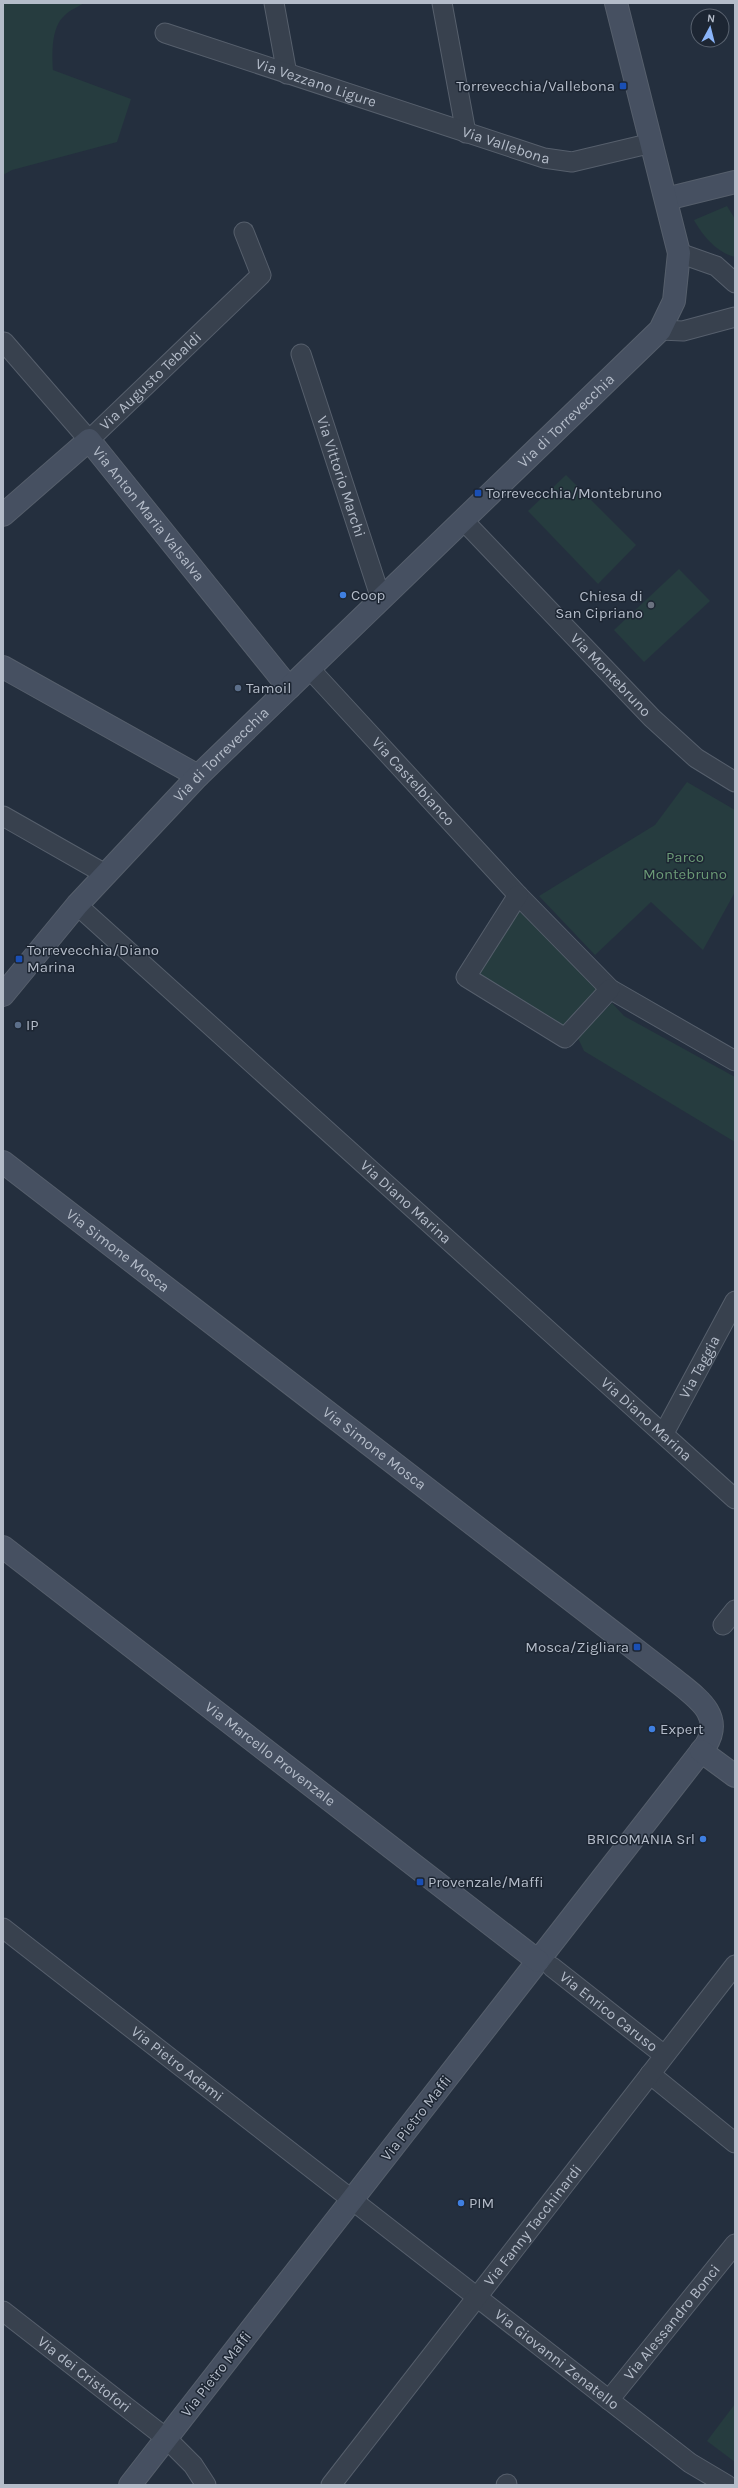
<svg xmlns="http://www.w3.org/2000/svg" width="738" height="2488" font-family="Karla,sans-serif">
<rect width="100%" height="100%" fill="#242f3e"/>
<g fill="#263c3f">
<path d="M 3,3 L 84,3 C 78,7 70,10 65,15 C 51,27 52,53 53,70 L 131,99 L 117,142 L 12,170 L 3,175 Z"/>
<path d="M 727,206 L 735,219 L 735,257 C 717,253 702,235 694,220 Z"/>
<path d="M 566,475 L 636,545 L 598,584 L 528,511 Z"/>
<path d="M 679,569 L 710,601 L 644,662 L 614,630 Z"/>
<path d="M 687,782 L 735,810 L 735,892 L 703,950 L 651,902 L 595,955 L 539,896 L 655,825 Z"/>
<path d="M 519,911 L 598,989 L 563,1025 L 478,973 Z"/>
<path d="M 612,1003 L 624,1016 L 735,1077 L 735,1142 L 584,1051 L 578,1038 Z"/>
<path d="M 735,2404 L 735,2462 L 707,2441 Z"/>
</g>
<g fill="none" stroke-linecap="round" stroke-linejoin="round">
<defs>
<g id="street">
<path d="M 274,3 L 287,74"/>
<path d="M 442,3 L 466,133"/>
<path id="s1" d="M 165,33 L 544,158 L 572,162 L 652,143"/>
<path d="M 679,253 L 716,266 L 735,283"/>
<path d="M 660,330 L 683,331 L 735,317"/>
<path id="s2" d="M 4,342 L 89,440 L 261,275 L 244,232"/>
<path id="s3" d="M 301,354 L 381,599"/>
<path id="s4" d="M 463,520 L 652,718 L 696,758 L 735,782"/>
<path id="s5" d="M 309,668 L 518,895 L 610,989 L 735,1061"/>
<path d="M 3,816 L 105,874"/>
<path d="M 518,895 L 466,977 L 565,1038 L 610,989"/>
<path id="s6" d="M 77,905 L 735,1499"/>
<path id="s7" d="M 664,1433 L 735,1301"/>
<path d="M 723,1625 L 735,1610"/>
<path id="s8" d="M 3,1928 L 690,2463 L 727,2485"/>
<path id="s9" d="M 552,1967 L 664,2055"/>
<path d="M 650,2074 L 735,2143"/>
<path id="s10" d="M 3,2311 L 166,2438 L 193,2465 L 206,2485"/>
<path id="s11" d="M 609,2400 L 735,2244"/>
<path id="s12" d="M 331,2485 L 735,1965"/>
<path d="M 506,2485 L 507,2484"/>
</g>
<g id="secondary">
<path d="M 666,199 L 735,182"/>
<path id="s13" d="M 3,515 L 89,440 L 289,688"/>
<path d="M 3,667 L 198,776"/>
<path id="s14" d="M 3,995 L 77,905 L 198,776 L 660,330 L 674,301 L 679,253 L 616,3"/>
<path id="s15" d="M 3,1162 L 675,1680 C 697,1698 724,1715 706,1745 L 130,2485"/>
<path id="s16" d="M 3,1547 L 538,1961"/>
<path d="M 701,1751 L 735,1776"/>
</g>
</defs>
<use href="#street" stroke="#565f6c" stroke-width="21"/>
<use href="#secondary" stroke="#565f6c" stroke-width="24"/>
<use href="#street" stroke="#38414e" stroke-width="19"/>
<use href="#secondary" stroke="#465061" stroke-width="22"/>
</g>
<g fill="#1a4fb4" stroke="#1d2633" stroke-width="1.5">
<rect x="619" y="82" width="8" height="8" rx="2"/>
<rect x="474" y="489" width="8" height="8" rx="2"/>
<rect x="15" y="955" width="8" height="8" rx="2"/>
<rect x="633" y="1643" width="8" height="8" rx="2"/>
<rect x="416" y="1878" width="8" height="8" rx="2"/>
</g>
<g fill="#3f7fe0" stroke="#1d2633" stroke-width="1.5">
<circle cx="343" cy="595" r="4"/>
<circle cx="652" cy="1729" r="4"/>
<circle cx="703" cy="1839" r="4"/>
<circle cx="461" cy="2203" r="4"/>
</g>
<circle fill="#6b7280" stroke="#1d2633" stroke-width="1.5" cx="651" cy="605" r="4"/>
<g fill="#5c6f8a" stroke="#1d2633" stroke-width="1.5">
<circle cx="238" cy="688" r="4"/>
<circle cx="18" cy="1025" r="4"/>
</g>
<g text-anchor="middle" stroke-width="3" stroke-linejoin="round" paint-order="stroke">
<g font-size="15" fill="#b4bcc9" stroke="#1d2633">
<text dy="5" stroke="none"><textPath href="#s1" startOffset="159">Via Vezzano Ligure</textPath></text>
<text dy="5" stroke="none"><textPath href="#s1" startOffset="359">Via Vallebona</textPath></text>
<text dy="5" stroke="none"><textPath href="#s2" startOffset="215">Via Augusto Tebaldi</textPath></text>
<text dy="5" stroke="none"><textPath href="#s14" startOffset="805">Via di Torrevecchia</textPath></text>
<text dy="5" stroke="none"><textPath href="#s3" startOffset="129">Via Vittorio Marchi</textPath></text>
<text dy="5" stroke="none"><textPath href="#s13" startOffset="209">Via Anton Maria Valsalva</textPath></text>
<text dy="5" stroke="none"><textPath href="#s4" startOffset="214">Via Montebruno</textPath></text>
<text dy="5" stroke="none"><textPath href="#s14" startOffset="325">Via di Torrevecchia</textPath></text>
<text dy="5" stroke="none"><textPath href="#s5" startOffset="154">Via Castelbianco</textPath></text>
<text dy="5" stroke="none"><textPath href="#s6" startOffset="443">Via Diano Marina</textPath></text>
<text dy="5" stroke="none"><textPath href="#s15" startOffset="145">Via Simone Mosca</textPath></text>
<text dy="5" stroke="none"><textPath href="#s7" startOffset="75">Via Taggia</textPath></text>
<text dy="5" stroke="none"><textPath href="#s6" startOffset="767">Via Diano Marina</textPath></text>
<text dy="5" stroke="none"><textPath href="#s15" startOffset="469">Via Simone Mosca</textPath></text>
<text dy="5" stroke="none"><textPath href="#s16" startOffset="338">Via Marcello Provenzale</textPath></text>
<text dy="5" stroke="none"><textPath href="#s9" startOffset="72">Via Enrico Caruso</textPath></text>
<text dy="5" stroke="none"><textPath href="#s8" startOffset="221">Via Pietro Adami</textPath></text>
<text transform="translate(416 2118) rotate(-52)" y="5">Via Pietro Maffi</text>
<text dy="5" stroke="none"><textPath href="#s12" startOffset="329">Via Fanny Tacchinardi</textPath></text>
<text dy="5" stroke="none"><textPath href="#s11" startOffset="100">Via Alessandro Bonci</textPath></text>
<text dy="5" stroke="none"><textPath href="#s8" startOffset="702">Via Giovanni Zenatello</textPath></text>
<text transform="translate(216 2374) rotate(-52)" y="5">Via Pietro Maffi</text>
<text dy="5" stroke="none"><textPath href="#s10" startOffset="103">Via dei Cristofori</textPath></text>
</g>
<g font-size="15" fill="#b4bcc9" stroke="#1d2633" text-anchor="start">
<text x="615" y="91" text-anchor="end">Torrevecchia/Vallebona</text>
<text x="486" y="498">Torrevecchia/Montebruno</text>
<text x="351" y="600">Coop</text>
<text x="643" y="601" text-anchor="end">Chiesa di<tspan x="643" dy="17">San Cipriano</tspan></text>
<text x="246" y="693">Tamoil</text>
<text x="27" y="955">Torrevecchia/Diano<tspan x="27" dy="17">Marina</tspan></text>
<text x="26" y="1030">IP</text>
<text x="629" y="1652" text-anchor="end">Mosca/Zigliara</text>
<text x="660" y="1734">Expert</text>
<text x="695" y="1844" text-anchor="end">BRICOMANIA Srl</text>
<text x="428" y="1887">Provenzale/Maffi</text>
<text x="469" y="2208">PIM</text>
</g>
<g font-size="15" fill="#6b9a76" stroke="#1d2633">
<text x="685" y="862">Parco<tspan x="685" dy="17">Montebruno</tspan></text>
</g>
</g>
<rect width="738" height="2488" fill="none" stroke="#b4bcc9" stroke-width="8"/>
<g transform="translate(710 28) rotate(7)"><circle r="19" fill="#1d2633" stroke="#59626f"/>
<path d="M0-3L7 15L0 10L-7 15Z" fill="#8ab4f8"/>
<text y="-6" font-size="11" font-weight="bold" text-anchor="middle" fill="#b4bcc9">N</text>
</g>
</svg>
